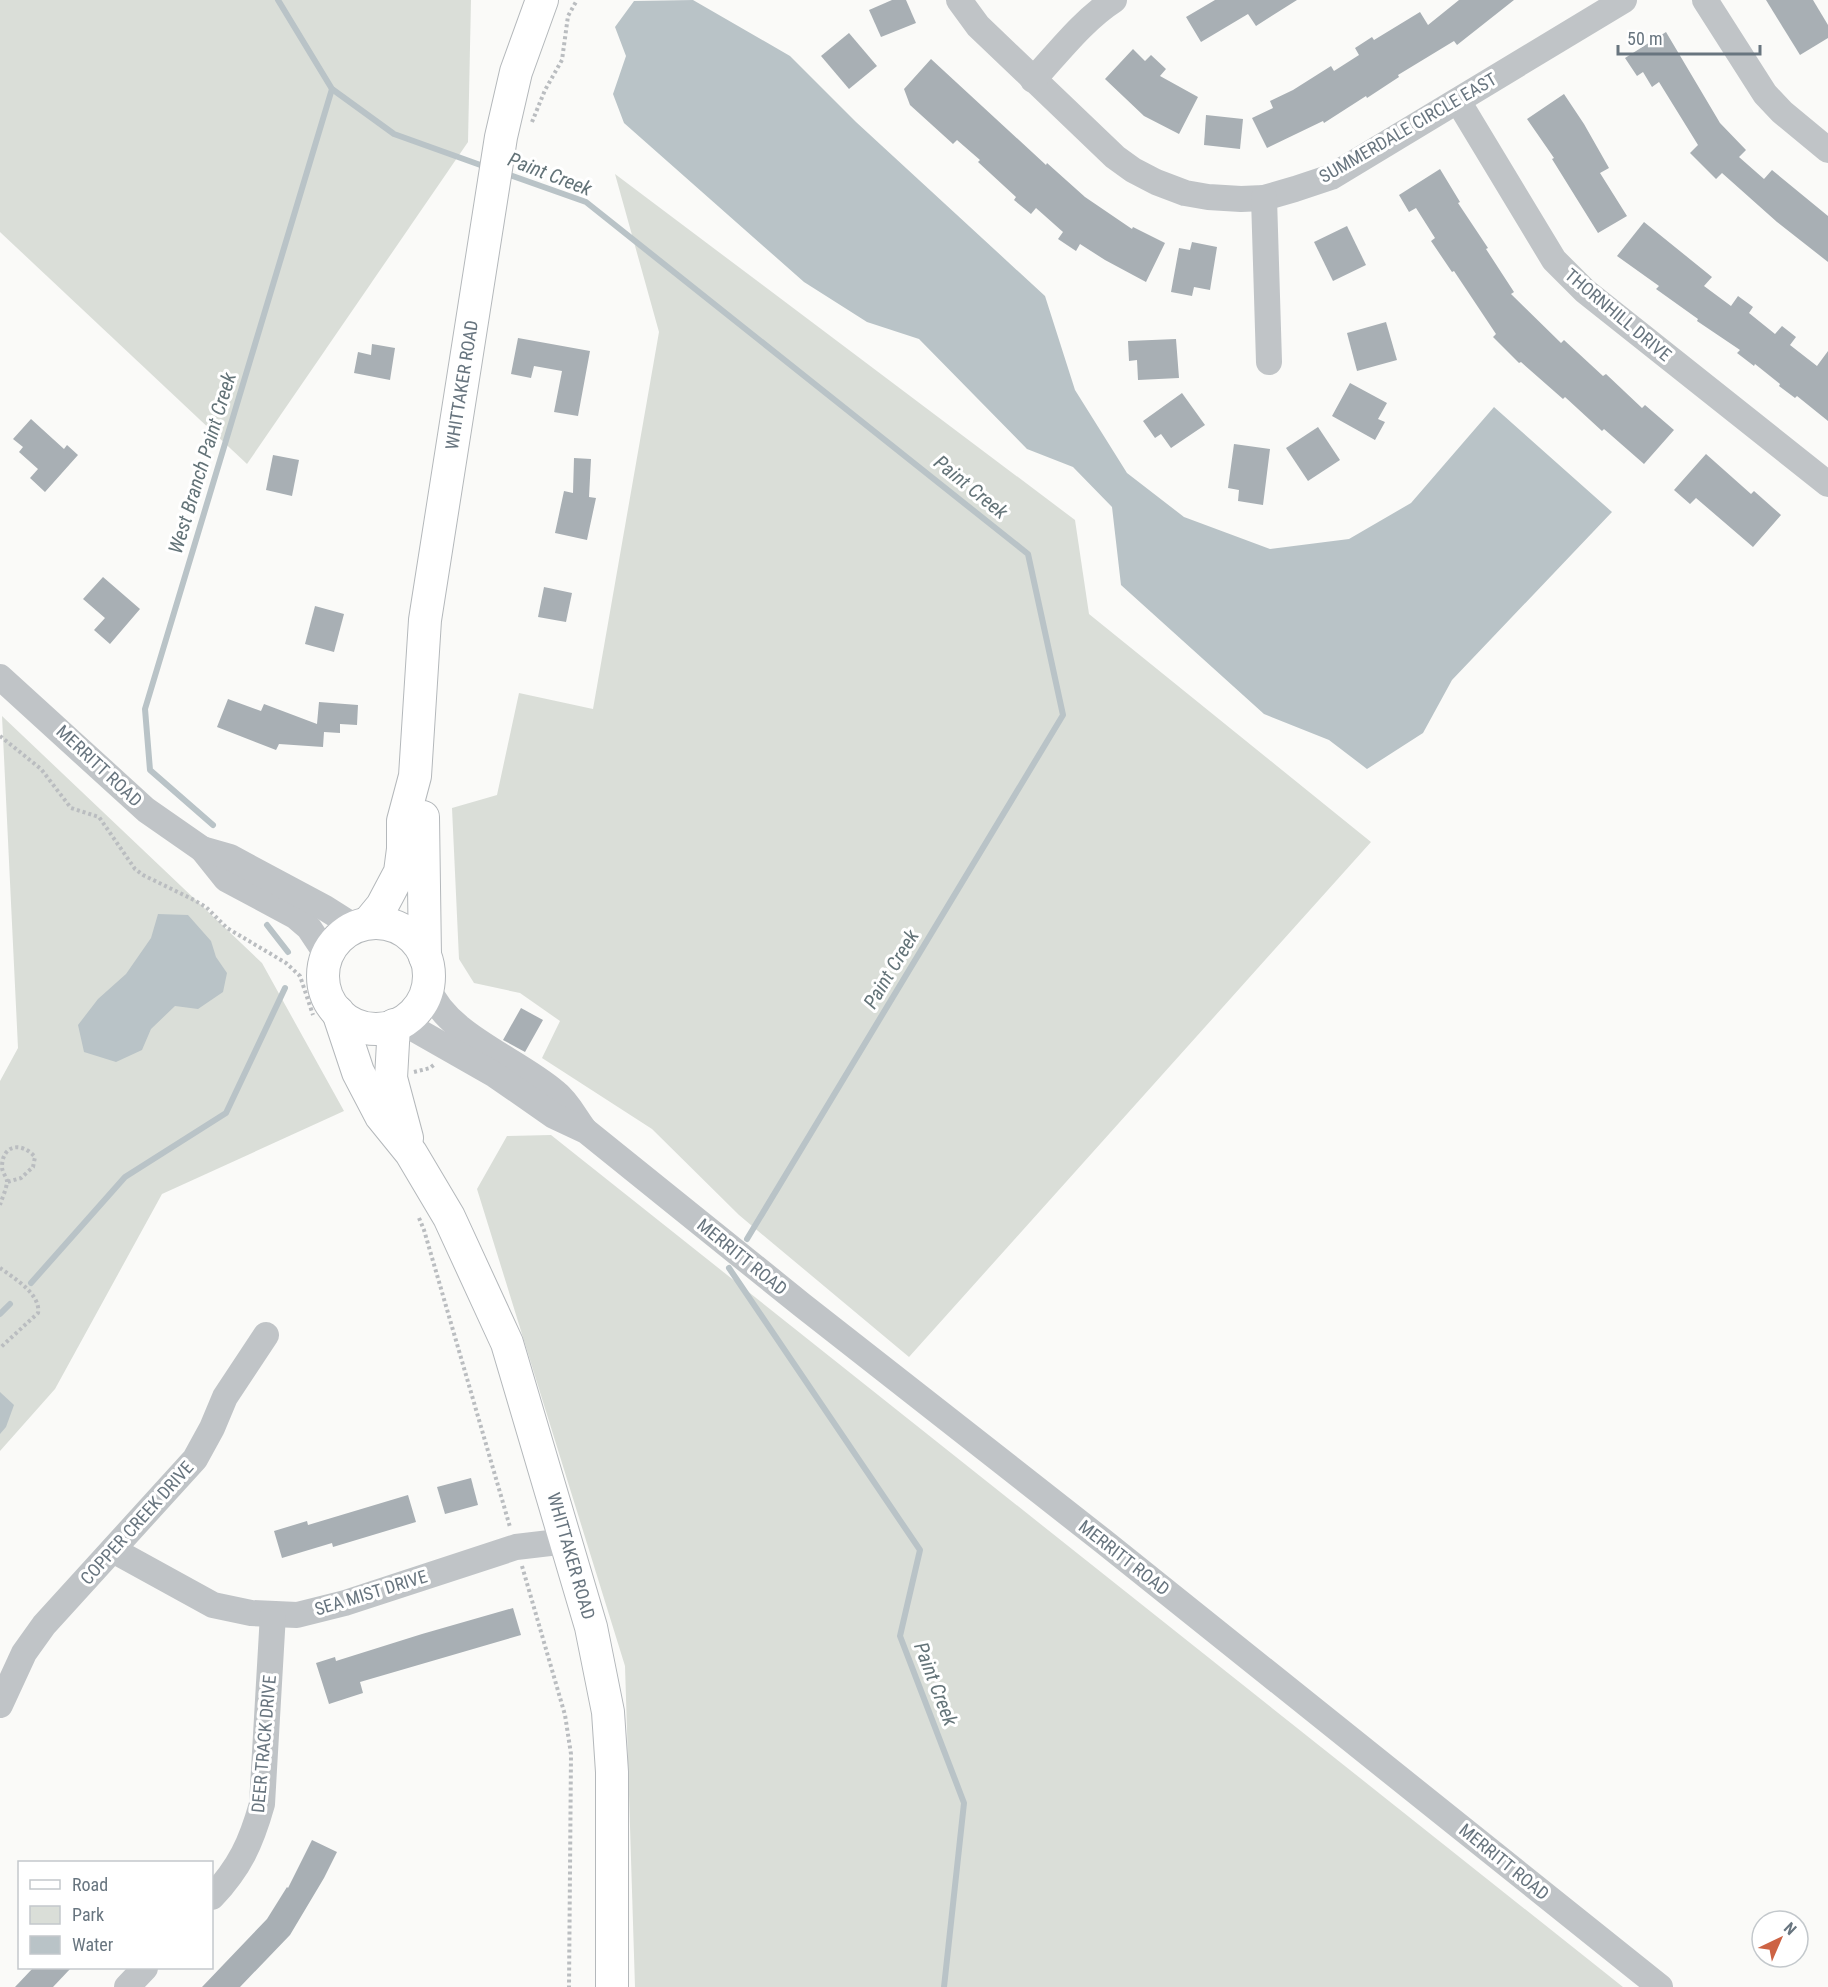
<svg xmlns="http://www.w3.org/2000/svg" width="1828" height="1987" font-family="'Roboto Condensed',sans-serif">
<rect width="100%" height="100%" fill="#fafaf8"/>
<g fill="#daded8">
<path d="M 0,0 L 471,0 L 468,142 L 247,464 L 0,232 Z"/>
<path d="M 615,174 L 1075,520 L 1089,614 L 1371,842 L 909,1357 L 739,1215 L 652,1129 L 542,1058 L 560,1021 L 520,993 L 474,983 L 459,959 L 452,808 L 497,795 L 519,693 L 593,709 L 659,332 Z"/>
<path d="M 2,716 L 262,963 L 344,1111 L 162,1194 L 55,1389 L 0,1451 L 0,1081 L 18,1048 Z"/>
<path d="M 551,1135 L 1623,1987 L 635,1987 L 625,1666 L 477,1189 L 507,1136 Z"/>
</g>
<g fill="#b9c3c7">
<path d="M 693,0 L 790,56 L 856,122 L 1045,296 L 1075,390 L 1127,473 L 1184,517 L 1270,549 L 1349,539 L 1411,503 L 1494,407 L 1612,512 L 1452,680 L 1423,733 L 1367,769 L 1329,740 L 1264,714 L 1121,585 L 1112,507 L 1073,467 L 1027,449 L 919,339 L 867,322 L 804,282 L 624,123 L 613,94 L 626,56 L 615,27 L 634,1 Z"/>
<path d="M 158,914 L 188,915 L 211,941 L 216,957 L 227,973 L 223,992 L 198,1009 L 175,1006 L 151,1029 L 142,1050 L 116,1062 L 84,1052 L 78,1025 L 98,999 L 126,974 L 151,938 Z"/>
<path d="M 0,1392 L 14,1405 L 6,1427 L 0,1434 Z"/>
</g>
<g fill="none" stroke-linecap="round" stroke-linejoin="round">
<g stroke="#b9c3c7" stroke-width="6">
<path d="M 278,0 L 332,89 L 394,134 L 486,167"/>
<path d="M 504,173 L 586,202 L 1028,554 L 1063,715 L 747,1239"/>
<path d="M 213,825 L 150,770 L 145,709 L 332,89"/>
<path d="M 267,925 L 288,952"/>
<path d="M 729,1268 L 920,1550 L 900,1636 L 964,1803 L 944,1987"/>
<path d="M 31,1283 L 125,1177 L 226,1113 L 285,988"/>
<path d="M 0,1314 L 10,1304"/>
</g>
</g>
<g fill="#a8afb4">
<path d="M 892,0 L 906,0 L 916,23 L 881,37 L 869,10 Z"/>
<path d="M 1215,0 L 1297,0 L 1256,26 L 1248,14 L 1201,42 L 1186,17 Z"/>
<path d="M 1459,0 L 1514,0 L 1457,45 L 1454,41 L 1398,75 L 1399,77 L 1367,98 L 1366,96 L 1324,123 L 1323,121 L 1267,148 L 1252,118 L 1273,108 L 1270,101 L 1293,90 L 1331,66 L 1334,71 L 1359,55 L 1355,48 L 1372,37 L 1374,40 L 1420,12 L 1428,25 Z"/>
<path d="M 1766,0 L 1813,0 L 1828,25 L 1828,38 L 1800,55 Z"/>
<path d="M 1666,32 L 1720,123 L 1746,150 L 1739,157 L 1764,179 L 1772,170 L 1828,216 L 1828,262 L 1777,222 L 1722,173 L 1716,179 L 1690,153 L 1698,145 L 1659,82 L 1652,87 L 1643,72 L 1637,76 L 1625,58 Z"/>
<path d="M 849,33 L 877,66 L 849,89 L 821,56 Z"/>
<path d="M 1133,49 L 1145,61 L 1151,55 L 1166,69 L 1160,76 L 1198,97 L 1179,134 L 1144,116 L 1105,79 Z"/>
<path d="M 931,59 L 1046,165 L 1047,163 L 1085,197 L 1132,229 L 1133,227 L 1165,243 L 1146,282 L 1105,260 L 1080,244 L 1076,251 L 1058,239 L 1063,232 L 1036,208 L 1031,214 L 1014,200 L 1016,197 L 978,162 L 980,160 L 957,140 L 953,144 L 910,105 L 904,89 Z"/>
<path d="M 1564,94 L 1584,124 L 1609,168 L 1600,173 L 1627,216 L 1598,233 L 1552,159 L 1554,158 L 1527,119 Z"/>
<path d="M 1206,115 L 1243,119 L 1240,149 L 1204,145 Z"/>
<path d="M 1440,169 L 1460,202 L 1458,203 L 1488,248 L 1486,249 L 1514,292 L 1511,294 L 1561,343 L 1564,340 L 1603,376 L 1606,374 L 1642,408 L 1645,405 L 1674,430 L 1644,464 L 1604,429 L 1602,431 L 1565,397 L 1563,399 L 1521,362 L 1519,363 L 1493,337 L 1496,334 L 1454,271 L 1452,272 L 1431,241 L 1435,238 L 1416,208 L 1409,212 L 1399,195 Z"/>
<path d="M 1644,222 L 1712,277 L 1704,286 L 1731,306 L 1738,296 L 1753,307 L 1749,313 L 1775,334 L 1782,326 L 1796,337 L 1790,345 L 1817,366 L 1828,351 L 1828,421 L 1797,396 L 1795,398 L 1779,386 L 1780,384 L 1755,364 L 1754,366 L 1737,353 L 1740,350 L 1697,321 L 1698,319 L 1656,289 L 1659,286 L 1617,256 Z"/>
<path d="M 1347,226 L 1366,265 L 1333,281 L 1314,242 Z"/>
<path d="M 1192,242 L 1217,247 L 1210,290 L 1194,287 L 1192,296 L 1171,292 L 1179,248 L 1190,250 Z"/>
<path d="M 1386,322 L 1397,360 L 1357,371 L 1347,333 Z"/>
<path d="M 518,338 L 590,351 L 578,416 L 554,412 L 562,371 L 534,366 L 531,378 L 511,374 Z"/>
<path d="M 1176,339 L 1179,378 L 1138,380 L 1137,360 L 1129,361 L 1128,341 Z"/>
<path d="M 372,344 L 395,348 L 390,380 L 354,373 L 358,352 L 371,355 Z"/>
<path d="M 1350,383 L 1387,403 L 1378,419 L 1385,422 L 1375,440 L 1332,416 Z"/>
<path d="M 1182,393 L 1205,425 L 1171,448 L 1161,434 L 1155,438 L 1143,421 Z"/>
<path d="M 31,419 L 64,449 L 67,445 L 78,455 L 45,492 L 30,478 L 38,469 L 19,452 L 23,447 L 13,439 Z"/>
<path d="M 1318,427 L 1340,460 L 1308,481 L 1286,448 Z"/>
<path d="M 1234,444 L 1270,449 L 1263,505 L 1238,501 L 1239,490 L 1228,488 Z"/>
<path d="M 1706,454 L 1751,494 L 1754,491 L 1781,515 L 1753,547 L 1696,498 L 1690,504 L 1674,490 Z"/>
<path d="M 273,455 L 299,460 L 292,496 L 266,490 Z"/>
<path d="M 574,458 L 591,459 L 589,497 L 596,498 L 587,540 L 555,533 L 564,491 L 573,493 Z"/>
<path d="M 103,577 L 140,609 L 110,644 L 94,630 L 105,618 L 83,599 Z"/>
<path d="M 544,587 L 572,593 L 566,622 L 538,617 Z"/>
<path d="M 315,606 L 344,614 L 334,652 L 305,644 Z"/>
<path d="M 228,699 L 261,711 L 264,704 L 317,724 L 319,702 L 358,705 L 357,725 L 340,724 L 340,733 L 324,732 L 323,747 L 279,744 L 276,750 L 217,727 Z"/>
<path d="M 521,1008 L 543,1020 L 525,1052 L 503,1040 Z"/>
<path d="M 471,1478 L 478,1505 L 445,1514 L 437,1487 Z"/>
<path d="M 408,1495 L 416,1522 L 333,1547 L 332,1543 L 282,1558 L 274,1531 L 307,1521 L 308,1525 Z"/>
<path d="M 513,1608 L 521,1635 L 360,1682 L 363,1693 L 329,1704 L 316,1663 L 335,1657 L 336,1661 L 422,1634 Z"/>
<path d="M 312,1840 L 337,1852 L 324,1878 L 290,1935 L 240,1987 L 202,1987 L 267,1919 L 287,1887 L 288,1888 Z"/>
<path d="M 33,1968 L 71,1968 L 53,1987 L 15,1987 Z"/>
</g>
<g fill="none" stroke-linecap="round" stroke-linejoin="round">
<defs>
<g id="major">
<path d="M 423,817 L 425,957"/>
<path d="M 368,923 L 382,906 L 400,872 L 403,849 L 403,821 L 415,776 L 425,620 L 501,137 L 516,72 L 542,0"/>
<circle cx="376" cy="976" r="53"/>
<path d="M 338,1012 L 358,1072 L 381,1116 L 411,1153 L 449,1217 L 507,1343 L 591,1627 L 608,1712 L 612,1772 L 612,1987"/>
<path d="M 394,1025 L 391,1078 L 407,1138"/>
</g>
</defs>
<use href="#major" stroke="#b4b8bb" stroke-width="34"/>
<g stroke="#babdc0" stroke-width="4" stroke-dasharray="3 3" stroke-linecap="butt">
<path d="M 532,122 L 545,90 L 562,60 L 568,16 L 577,0"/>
<path d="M 0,736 L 41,769 L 71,808 L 99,817 L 135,869 L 143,875 L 194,900 L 206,907 L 227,928 L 286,963 L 300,976 L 313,1015"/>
<path d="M 414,1072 L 430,1068 L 435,1064"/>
<path d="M 0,1205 C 2,1198 7,1188 7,1181 C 6,1176 2,1172 2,1167 C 2,1145 21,1141 35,1157 L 33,1167 L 21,1178 L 7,1182"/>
<path d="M 419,1218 L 424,1230 L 510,1527"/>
<path d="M 0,1268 C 14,1278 41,1294 38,1313 L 0,1348"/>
<path d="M 522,1566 L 565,1715 L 571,1754 L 569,1987"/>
</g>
<g stroke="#c0c4c7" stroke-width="26">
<path d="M 959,0 L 978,26 L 1115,157 L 1133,170 L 1156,182 L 1185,193 L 1208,197 L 1241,199 L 1264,198 L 1295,189 L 1331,177 L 1624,0"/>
<path d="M 1705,0 L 1765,94 L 1782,112 L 1828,150"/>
<path d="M 1033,80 C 1058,53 1083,20 1114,0"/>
<path d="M 1458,101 L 1554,260 L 1585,291 L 1828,484"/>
<path d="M 1264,198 L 1269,362"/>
<path d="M 0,677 L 146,810 L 202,849 L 226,879 L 295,916 L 309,928 L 327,955"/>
<path d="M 202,849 L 230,857 L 325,908 L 355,927"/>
<path d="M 428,987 C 446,1035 517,1059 555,1092 C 567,1101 575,1117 584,1129"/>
<path d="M 402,1022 L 495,1075 L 554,1116 L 586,1131 L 802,1305 L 1103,1541 L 1660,1987"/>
<path d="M 113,1550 L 213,1605 L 251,1613 L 297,1615 L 345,1603 L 516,1547 L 567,1541"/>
<path d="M 0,1705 L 24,1653 L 44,1625 L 195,1459 L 212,1428 L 225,1397 L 266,1335"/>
<path d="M 212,1897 C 240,1867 251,1843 262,1804 L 273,1614"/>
<path d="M 127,1987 L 145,1968"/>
</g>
<use href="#major" stroke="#fff" stroke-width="32"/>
</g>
<g text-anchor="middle" stroke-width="6" stroke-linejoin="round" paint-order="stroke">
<g font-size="18" fill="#68757f" stroke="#fff">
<text transform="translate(1408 128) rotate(-30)" y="6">SUMMERDALE CIRCLE EAST</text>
<text transform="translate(1618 315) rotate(40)" y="6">THORNHILL DRIVE</text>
<text transform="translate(462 385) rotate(-81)" y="6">WHITTAKER ROAD</text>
<text transform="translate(99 766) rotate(43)" y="6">MERRITT ROAD</text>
<text transform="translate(742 1257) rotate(39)" y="6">MERRITT ROAD</text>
<text transform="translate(137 1523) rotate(-48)" y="6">COPPER CREEK DRIVE</text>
<text transform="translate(571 1556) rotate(74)" y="6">WHITTAKER ROAD</text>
<text transform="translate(1124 1558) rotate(38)" y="6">MERRITT ROAD</text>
<text transform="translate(371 1593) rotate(-17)" y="6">SEA MIST DRIVE</text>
<text transform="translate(264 1744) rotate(-85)" y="6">DEER TRACK DRIVE</text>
<text transform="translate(1504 1862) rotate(39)" y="6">MERRITT ROAD</text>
</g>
<g font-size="20" font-style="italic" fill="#637378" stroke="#fff">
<text transform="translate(550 174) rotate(21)" y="7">Paint Creek</text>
<text transform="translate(202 463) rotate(-73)" y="7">West Branch Paint Creek</text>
<text transform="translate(971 487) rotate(39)" y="7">Paint Creek</text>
<text transform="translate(891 969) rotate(-59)" y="7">Paint Creek</text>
<text transform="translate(936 1684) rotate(69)" y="7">Paint Creek</text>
</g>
</g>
<rect x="18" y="1861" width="195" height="108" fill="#ffffff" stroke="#c3c8cc" stroke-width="1.5"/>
<rect x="30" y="1880" width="30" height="9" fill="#ffffff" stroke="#c3c8cc" stroke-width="1.5"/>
<text x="72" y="1891" font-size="18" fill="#68757f">Road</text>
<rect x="30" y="1906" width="30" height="18" fill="#daded8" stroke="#c3c8cc" stroke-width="1.5"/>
<text x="72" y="1921" font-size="18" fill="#68757f">Park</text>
<rect x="30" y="1936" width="30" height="18" fill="#b9c3c7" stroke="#c3c8cc" stroke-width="1.5"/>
<text x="72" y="1951" font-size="18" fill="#68757f">Water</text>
<g transform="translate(1780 1939) rotate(44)"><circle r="28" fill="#ffffff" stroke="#c3c8cc" stroke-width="1.5"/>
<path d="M0-4.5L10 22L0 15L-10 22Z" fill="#cd6344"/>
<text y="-9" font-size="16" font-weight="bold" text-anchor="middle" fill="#68757f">N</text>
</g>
<path d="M1618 45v9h142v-9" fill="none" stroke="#68757f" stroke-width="3"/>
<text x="1627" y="45" font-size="18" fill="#68757f" stroke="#ffffff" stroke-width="4.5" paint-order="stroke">50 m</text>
</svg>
